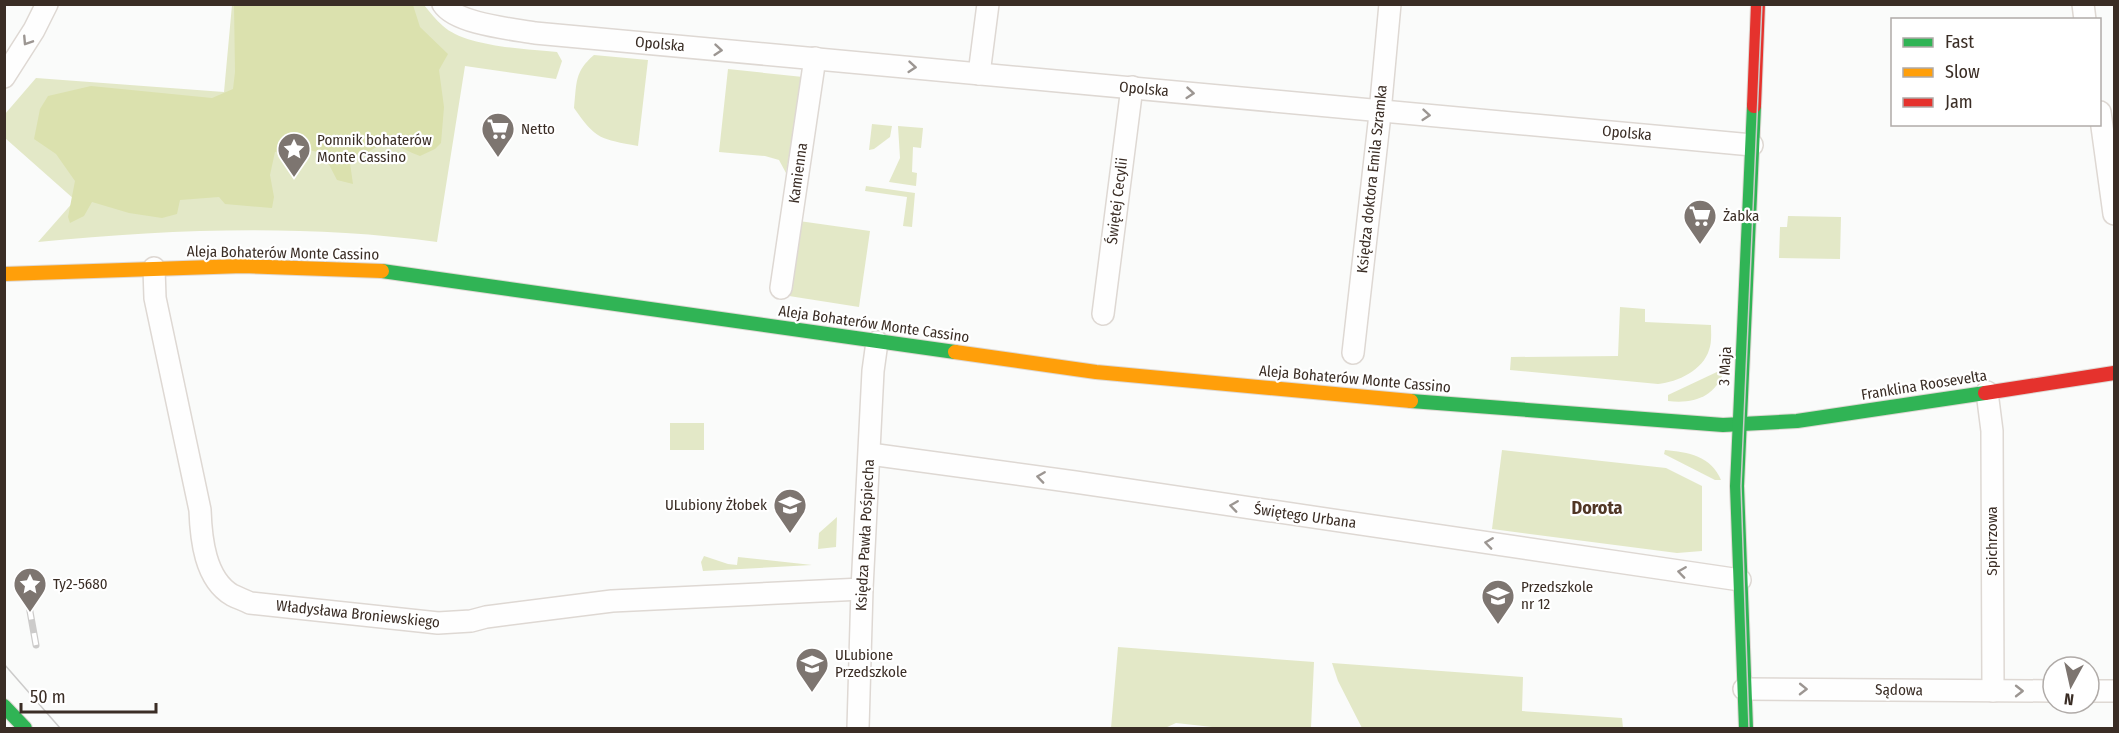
<svg xmlns="http://www.w3.org/2000/svg" width="2119" height="733" font-family="'Fira Sans Condensed',sans-serif">
<rect width="100%" height="100%" fill="#fafbfa"/>
<g fill="#e3e8c7">
<path d="M 232,5 L 424,5 C 430,12 436,20 443,26 C 466,47 527,49 557,52 L 562,61 L 556,79 L 465,66 L 437,242 C 305,224 171,229 38,242 L 75,200 L 5,138 L 5,114 L 36,78 L 224,92 Z"/>
<path d="M 594,55 L 648,60 L 638,146 C 601,139 596,140 574,108 C 577,83 574,72 594,55 Z"/>
<path d="M 728,69 L 803,77 L 786,173 L 779,160 L 765,156 L 719,152 Z"/>
<path d="M 872,124 L 892,126 L 890,137 L 874,149 L 869,150 Z"/>
<path d="M 898,126 L 923,128 L 921,148 L 913,147 L 912,172 L 917,173 L 916,186 L 889,182 L 900,158 Z"/>
<path d="M 866,186 L 915,193 L 912,227 L 903,226 L 907,197 L 865,191 Z"/>
<path d="M 1788,216 L 1841,217 L 1840,259 L 1779,258 L 1780,227 L 1787,227 Z"/>
<path d="M 799,221 L 870,231 L 859,307 L 789,296 Z"/>
<path d="M 1620,307 L 1645,309 L 1645,322 L 1711,325 C 1711,333 1712,342 1709,350 C 1703,370 1678,382 1658,384 L 1510,370 L 1511,357 L 1618,356 Z"/>
<path d="M 1719,371 L 1724,371 C 1715,397 1694,404 1668,401 L 1668,395 Z"/>
<rect x="670" y="423" width="34" height="27"/>
<path d="M 1502,450 L 1666,468 L 1702,486 L 1702,551 L 1677,553 L 1492,529 Z"/>
<path d="M 1665,450 C 1688,452 1711,456 1721,480 L 1715,480 L 1664,454 Z"/>
<path d="M 837,517 L 836,547 L 818,549 L 819,533 Z"/>
<path d="M 704,556 L 728,564 L 737,565 L 738,557 L 812,565 L 703,571 L 701,562 Z"/>
<path d="M 1118,647 L 1314,662 L 1311,728 L 1221,728 L 1176,723 L 1165,728 L 1111,728 Z"/>
<path d="M 1332,663 L 1523,677 L 1522,711 L 1622,718 L 1623,728 L 1362,728 L 1338,681 Z"/>
</g>
<path fill="#dbe1ae" d="M 234,5 L 413,5 L 420,27 L 448,54 L 439,70 L 444,107 L 441,143 L 435,149 L 420,156 C 408,152 397,144 385,142 L 350,163 L 353,184 L 337,180 L 323,153 L 298,148 L 275,152 L 270,175 L 274,197 L 272,208 L 225,204 L 219,197 L 180,200 L 177,214 L 162,218 L 129,213 L 92,202 L 84,216 L 70,223 L 68,217 L 75,181 L 56,154 L 34,139 L 40,109 L 48,96 L 91,86 L 212,98 L 233,89 L 235,72 Z"/>
<g fill="none" stroke-linecap="round" stroke-linejoin="round">
<defs>
<g id="street">
<path d="M 443,4 C 456,24 513,29 535,33 L 1752,145"/>
<path d="M 2083,4 L 2085,20"/>
<path d="M 979,74 L 988,4"/>
<path d="M 4,77 L 34,30 L 47,4"/>
<path d="M 2100,112 L 2114,214"/>
<path d="M 154,268 L 155,298 L 200,510 C 201,539 205,579 232,595 C 238,598 244,600 250,603 L 438,623 L 471,621 L 486,617 L 612,601 L 862,589"/>
<path d="M 781,288 L 815,58"/>
<path d="M 1103,314 L 1132,87"/>
<path d="M 1353,353 L 1379,123 L 1390,4"/>
<path d="M 1987,392 L 1992,431 L 1993,691"/>
<path d="M 870,454 L 1075,482 L 1740,580"/>
<path d="M 1744,689 L 2053,691"/>
<path d="M 2089,691 L 2114,691"/>
<path d="M 858,728 L 862,589 L 873,371 L 877,342"/>
</g>
<g id="fast">
<path d="M 382,271 L 955,352"/>
<path d="M 1411,401 L 1723,425 L 1797,421 L 1985,393"/>
<path d="M 4,706 L 25,728"/>
<path d="M 1746,728 L 1737,486 L 1754,106"/>
</g>
<g id="slow">
<path d="M 4,274 L 243,266 L 382,271"/>
<path d="M 955,352 L 1096,372 L 1411,401"/>
</g>
<g id="jam">
<path d="M 1754,106 L 1758,4"/>
<path d="M 1985,393 L 2114,373"/>
</g>
</defs>
<use href="#street" stroke="#ded8d3" stroke-width="24"/>
<use href="#fast" stroke="#ded8d3" stroke-width="16"/>
<use href="#slow" stroke="#ded8d3" stroke-width="16"/>
<use href="#jam" stroke="#ded8d3" stroke-width="16"/>
<use href="#street" stroke="#fefefe" stroke-width="21"/>
<use href="#fast" stroke="#30b455" stroke-width="14"/>
<use href="#slow" stroke="#ff9f0a" stroke-width="14"/>
<use href="#jam" stroke="#e5322d" stroke-width="14"/>
<g stroke="#cccbca" stroke-width="1.5">
<path d="M 4,664 L 60,728"/>
<path d="M 1749,728 L 1741,486 L 1762,4"/>
</g>
<defs>
<path id="rail" d="M 24,578 L 36,645"/>
</defs>
<use href="#rail" stroke="#cccbca" stroke-width="7"/>
<use href="#rail" stroke="#fff" stroke-width="4.5" stroke-dasharray="14" stroke-linecap="butt"/>
</g>
<defs><path id="oneway-chevron" d="M-2-3.5L2.5 0L-2 3.5" fill="none" stroke-width="1.6" stroke-linecap="round" stroke-linejoin="round" transform="scale(1.5)"/></defs>
<g stroke="#9c9692">
<use href="#oneway-chevron" transform="translate(27 41) rotate(123)"/>
<use href="#oneway-chevron" transform="translate(718 50) rotate(5)"/>
<use href="#oneway-chevron" transform="translate(912 67) rotate(5)"/>
<use href="#oneway-chevron" transform="translate(1190 93) rotate(5)"/>
<use href="#oneway-chevron" transform="translate(1426 115) rotate(5)"/>
<use href="#oneway-chevron" transform="translate(1041 477) rotate(-172)"/>
<use href="#oneway-chevron" transform="translate(1234 506) rotate(-172)"/>
<use href="#oneway-chevron" transform="translate(1489 543) rotate(-172)"/>
<use href="#oneway-chevron" transform="translate(1682 572) rotate(-172)"/>
<use href="#oneway-chevron" transform="translate(1803 689) rotate(1)"/>
<use href="#oneway-chevron" transform="translate(2019 691)"/>
</g>
<defs>
<symbol id="supermarket-pin" viewBox="-11 -11 22 30"><path d="M0 17L-7.5 6A9.5 9.5 0 1 1 7.5 6Z" fill="#7d7570" stroke="#fff"/><path d="M-6-5.5h2.5l.6 2H6L4.5 2H-2.5L-4.4-4H-6ZM-1.5 3.2a1.3 1.3 0 1 0 .1 0ZM3 3.2a1.3 1.3 0 1 0 .1 0Z" fill="#fff"/></symbol>
<symbol id="sight-pin" viewBox="-11 -11 22 30"><path d="M0 17L-7.5 6A9.5 9.5 0 1 1 7.5 6Z" fill="#7d7570" stroke="#fff"/><path d="M0-6L1.8-2.2L6-1.7L2.9 1.2L3.7 5.4L0 3.3L-3.7 5.4L-2.9 1.2L-6-1.7L-1.8-2.2Z" fill="#fff"/></symbol>
<symbol id="school-pin" viewBox="-11 -11 22 30"><path d="M0 17L-7.5 6A9.5 9.5 0 1 1 7.5 6Z" fill="#7d7570" stroke="#fff"/><path d="M0-5L7-2L0 1L-7-2ZM-4 1L0 2.5L4 1V4Q0 6-4 4Z" fill="#fff"/></symbol>
</defs>
<g fill-rule="evenodd">
<use href="#supermarket-pin" x="479" y="110" width="38" height="52"/>
<use href="#sight-pin" x="275" y="130" width="38" height="52"/>
<use href="#supermarket-pin" x="1681" y="197" width="38" height="52"/>
<use href="#school-pin" x="771" y="486" width="38" height="52"/>
<use href="#sight-pin" x="11" y="565" width="38" height="52"/>
<use href="#school-pin" x="1479" y="577" width="38" height="52"/>
<use href="#school-pin" x="793" y="645" width="38" height="52"/>
</g>
<g text-anchor="middle" stroke-width="4.5" stroke-linejoin="round" paint-order="stroke">
<g font-size="15" fill="#3a2d25" stroke="#fff">
<text transform="translate(660 44) rotate(5)" y="5">Opolska</text>
<text transform="translate(1144 89) rotate(5)" y="5">Opolska</text>
<text transform="translate(1627 133) rotate(5)" y="5">Opolska</text>
<text transform="translate(798 173) rotate(-82)" y="5">Kamienna</text>
<text transform="translate(1372 179) rotate(-84)" y="5">Księdza doktora Emila Szramka</text>
<text transform="translate(1117 201) rotate(-83)" y="5">Świętej Cecylii</text>
<text transform="translate(283 253) rotate(1)" y="5">Aleja Bohaterów Monte Cassino</text>
<text transform="translate(874 324) rotate(8)" y="5">Aleja Bohaterów Monte Cassino</text>
<text transform="translate(1725 366) rotate(-87)" y="5">3 Maja</text>
<text transform="translate(1355 379) rotate(5)" y="5">Aleja Bohaterów Monte Cassino</text>
<text transform="translate(1924 385) rotate(-9)" y="5">Franklina Roosevelta</text>
<text transform="translate(1305 516) rotate(8)" y="5">Świętego Urbana</text>
<text transform="translate(865 535) rotate(-87)" y="5">Księdza Pawła Pośpiecha</text>
<text transform="translate(1992 541) rotate(-90)" y="5">Spichrzowa</text>
<text transform="translate(358 614) rotate(6)" y="5">Władysława Broniewskiego</text>
<text transform="translate(1899 690) rotate(1)" y="5">Sądowa</text>
</g>
<g font-size="15" fill="#3a2d25" stroke="#fff" text-anchor="start">
<text x="521" y="134">Netto</text>
<text x="317" y="145">Pomnik bohaterów<tspan x="317" dy="17">Monte Cassino</tspan></text>
<text x="1723" y="221">Żabka</text>
<text x="767" y="510" text-anchor="end">ULubiony Żłobek</text>
<text x="53" y="589">Ty2-5680</text>
<text x="1521" y="592">Przedszkole<tspan x="1521" dy="17">nr 12</tspan></text>
<text x="835" y="660">ULubione<tspan x="835" dy="17">Przedszkole</tspan></text>
</g>
<g font-size="18" font-weight="bold" fill="#503625" stroke="#fff">
<text x="1597" y="514">Dorota</text>
</g>
</g>
<rect width="2119" height="733" fill="none" stroke="#3a2d25" stroke-width="12"/>
<rect x="1891" y="18" width="210" height="108" fill="#ffffff" stroke="#b0aba8" stroke-width="1.5"/>
<rect x="1903" y="38" width="30" height="9" fill="#30b455" stroke="#b0aba8" stroke-width="1.5"/>
<text x="1945" y="48" font-size="18" fill="#3a2d25">Fast</text>
<rect x="1903" y="68" width="30" height="9" fill="#ff9f0a" stroke="#b0aba8" stroke-width="1.5"/>
<text x="1945" y="78" font-size="18" fill="#3a2d25">Slow</text>
<rect x="1903" y="98" width="30" height="9" fill="#e5322d" stroke="#b0aba8" stroke-width="1.5"/>
<text x="1945" y="108" font-size="18" fill="#3a2d25">Jam</text>
<g transform="translate(2071 685) rotate(188)"><circle r="28" fill="#ffffff" stroke="#b0aba8" stroke-width="1.5"/>
<path d="M0-4.5L10 22L0 15L-10 22Z" fill="#7d7570"/>
<text y="-9" font-size="16" font-weight="bold" text-anchor="middle" fill="#3a2d25">N</text>
</g>
<path d="M21 703v9h135v-9" fill="none" stroke="#3a2d25" stroke-width="3"/>
<text x="30" y="703" font-size="18" fill="#3a2d25" stroke="#ffffff" stroke-width="4.5" paint-order="stroke">50 m</text>
</svg>
